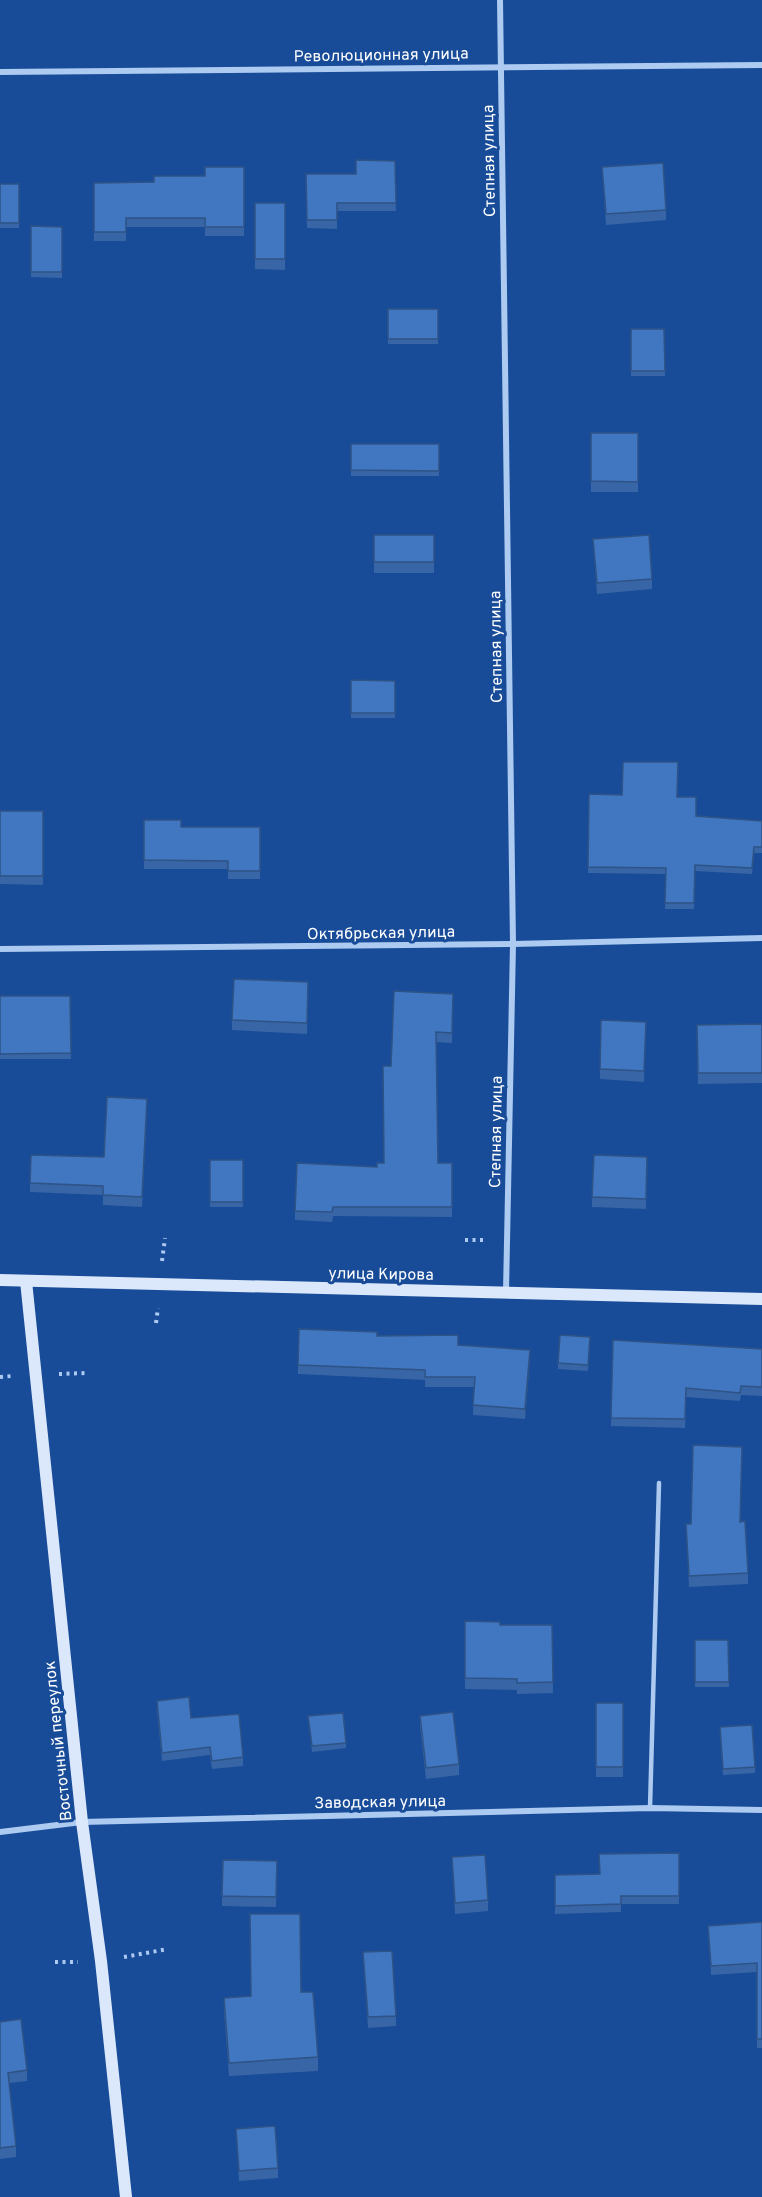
<svg xmlns="http://www.w3.org/2000/svg" width="762" height="2197" font-family="Overpass,sans-serif">
<rect width="100%" height="100%" fill="#184c98"/>
<g fill="none" stroke-linecap="round" stroke-linejoin="round">
<g stroke="#adcaf1" stroke-width="4" stroke-dasharray="3 4.5" stroke-linecap="butt">
<path d="M 465,1240 L 487,1240"/>
<path d="M 162,1261 L 165,1238"/>
<path d="M 156,1323 L 158,1308"/>
<path d="M 59,1374 L 85,1373"/>
<path d="M 0,1377 L 12,1376"/>
<path d="M 124,1957 L 168,1949"/>
<path d="M 55,1962 L 78,1962"/>
</g>
<path stroke="#adcaf1" stroke-width="4.5" d="M 650,1808 L 659,1483"/>
<g stroke="#adcaf1" stroke-width="6">
<path d="M 500,0 L 513,944 L 506,1292"/>
<path d="M 0,72 L 762,65"/>
<path d="M 0,949 L 513,944 L 762,938"/>
<path d="M 0,1832 L 82,1822 L 650,1808 L 762,1810"/>
</g>
<g stroke="#dbe8fc" stroke-width="12">
<path d="M 0,1280 L 762,1299"/>
<path d="M 26,1281 L 82,1822 L 101,1961 L 126,2197"/>
</g>
</g>
<g fill="#3865a5">
<path d="M 395,161 L 396,211 L 337,211 L 337,229 L 307,228 L 306,174 L 356,174 Z"/>
<path d="M 244,167 L 244,236 L 205,236 L 205,227 L 126,227 L 126,241 L 94,241 L 94,183 L 154,182 L 205,176 Z"/>
<path d="M 602,167 L 666,210 L 666,220 L 606,225 Z"/>
<rect x="0" y="184" width="19" height="44"/>
<path d="M 255,203 L 285,203 L 285,270 L 255,269 Z"/>
<path d="M 31,226 L 62,227 L 62,278 L 31,277 Z"/>
<rect x="388" y="309" width="50" height="35"/>
<path d="M 631,329 L 664,329 L 665,376 L 631,376 Z"/>
<rect x="591" y="433" width="47" height="59"/>
<rect x="351" y="444" width="88" height="32"/>
<rect x="374" y="535" width="60" height="38"/>
<path d="M 593,539 L 652,579 L 652,589 L 597,594 Z"/>
<path d="M 351,680 L 395,681 L 395,718 L 351,718 Z"/>
<path d="M 589,794 L 677,797 L 696,816 L 762,821 L 762,853 L 754,853 L 752,874 L 695,871 L 694,909 L 665,909 L 666,874 L 588,873 Z"/>
<path d="M 0,811 L 43,811 L 43,885 L 0,884 Z"/>
<path d="M 144,820 L 181,827 L 260,827 L 260,879 L 228,879 L 228,869 L 144,869 Z"/>
<path d="M 308,982 L 307,1034 L 232,1030 L 232,1020 Z"/>
<path d="M 453,994 L 452,1043 L 436,1042 L 438,1163 L 452,1163 L 452,1217 L 333,1216 L 332,1222 L 295,1220 L 295,1211 L 384,1163 L 391,1066 Z"/>
<path d="M 0,996 L 70,996 L 71,1059 L 0,1059 Z"/>
<path d="M 646,1022 L 644,1082 L 600,1079 L 600,1069 Z"/>
<path d="M 762,1024 L 762,1083 L 698,1084 L 697,1025 Z"/>
<path d="M 147,1108 L 142,1207 L 103,1205 L 103,1195 L 30,1192 L 30,1183 L 104,1157 Z"/>
<path d="M 647,1157 L 646,1209 L 592,1207 L 592,1197 Z"/>
<rect x="210" y="1160" width="33" height="47"/>
<path d="M 377,1336 L 458,1345 L 530,1360 L 525,1419 L 473,1415 L 474,1387 L 425,1387 L 425,1380 L 298,1374 L 298,1365 Z"/>
<path d="M 613,1340 L 762,1349 L 762,1396 L 741,1395 L 740,1401 L 686,1397 L 685,1428 L 611,1426 Z"/>
<path d="M 590,1343 L 588,1371 L 558,1369 L 558,1363 Z"/>
<path d="M 740,1522 L 748,1573 L 748,1584 L 689,1587 L 686,1524 Z"/>
<path d="M 465,1621 L 500,1625 L 552,1625 L 553,1693 L 517,1694 L 517,1690 L 465,1689 Z"/>
<path d="M 695,1640 L 728,1640 L 729,1687 L 695,1687 Z"/>
<path d="M 157,1701 L 191,1718 L 243,1757 L 243,1766 L 212,1769 L 210,1755 L 162,1761 L 157,1709 Z"/>
<rect x="596" y="1703" width="27" height="74"/>
<path d="M 308,1716 L 346,1743 L 346,1748 L 312,1752 Z"/>
<path d="M 420,1716 L 459,1764 L 459,1775 L 426,1779 L 420,1726 Z"/>
<path d="M 720,1733 L 755,1767 L 755,1773 L 723,1775 Z"/>
<path d="M 679,1853 L 679,1904 L 621,1904 L 621,1912 L 555,1914 L 555,1875 L 600,1874 Z"/>
<path d="M 452,1857 L 488,1900 L 488,1911 L 455,1914 Z"/>
<path d="M 223,1860 L 277,1861 L 276,1907 L 222,1906 Z"/>
<path d="M 762,1922 L 762,2048 L 757,2048 L 757,1972 L 711,1975 L 708,1926 Z"/>
<path d="M 363,1952 L 396,2016 L 396,2026 L 368,2028 Z"/>
<path d="M 301,1992 L 318,2057 L 318,2071 L 229,2076 L 224,2011 L 224,1998 Z"/>
<path d="M 0,2022 L 27,2070 L 27,2081 L 9,2083 L 16,2146 L 16,2157 L 0,2159 Z"/>
<path d="M 236,2129 L 278,2168 L 278,2178 L 239,2181 Z"/>
</g>
<path fill="#2e5386" d="M 530,1350 L 530,1360 L 525,1419 L 525,1409 Z"/>
<g fill="#4176c0" stroke="#2e5386" stroke-width="1.5">
<path d="M 356,160 L 395,161 L 396,203 L 337,203 L 337,220 L 307,220 L 306,174 L 356,174 Z"/>
<path d="M 663,163 L 666,210 L 606,214 L 602,167 Z"/>
<path d="M 205,167 L 244,167 L 244,227 L 205,227 L 205,218 L 126,218 L 126,232 L 94,232 L 94,183 L 154,182 L 154,176 L 205,176 Z"/>
<rect x="0" y="184" width="19" height="39"/>
<rect x="255" y="203" width="30" height="56"/>
<path d="M 31,226 L 62,227 L 62,272 L 31,272 Z"/>
<rect x="388" y="309" width="50" height="30"/>
<path d="M 631,329 L 664,329 L 665,371 L 631,371 Z"/>
<path d="M 591,433 L 638,433 L 638,482 L 591,481 Z"/>
<path d="M 351,444 L 439,444 L 439,471 L 351,470 Z"/>
<rect x="374" y="535" width="60" height="27"/>
<path d="M 649,535 L 652,579 L 597,583 L 593,539 Z"/>
<path d="M 351,680 L 395,681 L 395,713 L 351,713 Z"/>
<path d="M 623,762 L 678,762 L 677,797 L 696,797 L 696,816 L 762,821 L 762,847 L 754,847 L 752,868 L 695,865 L 694,903 L 665,903 L 666,868 L 588,867 L 589,794 L 622,795 Z"/>
<rect x="0" y="811" width="43" height="65"/>
<path d="M 144,820 L 181,820 L 181,827 L 260,827 L 260,871 L 228,871 L 228,861 L 144,860 Z"/>
<path d="M 234,979 L 308,982 L 307,1023 L 232,1020 Z"/>
<path d="M 394,991 L 453,994 L 452,1033 L 436,1032 L 438,1163 L 452,1163 L 452,1207 L 333,1207 L 332,1212 L 295,1211 L 297,1163 L 377,1167 L 377,1163 L 384,1163 L 383,1066 L 391,1066 Z"/>
<path d="M 0,996 L 70,996 L 71,1053 L 0,1054 Z"/>
<path d="M 601,1020 L 646,1022 L 644,1071 L 600,1069 Z"/>
<path d="M 762,1024 L 762,1073 L 698,1073 L 697,1025 Z"/>
<path d="M 107,1097 L 147,1099 L 142,1197 L 103,1195 L 103,1186 L 30,1183 L 31,1155 L 104,1157 Z"/>
<path d="M 594,1155 L 647,1157 L 646,1199 L 592,1197 Z"/>
<rect x="210" y="1160" width="33" height="42"/>
<path d="M 299,1329 L 377,1332 L 377,1336 L 458,1335 L 458,1345 L 530,1350 L 525,1409 L 473,1405 L 475,1377 L 425,1377 L 425,1370 L 298,1365 Z"/>
<path d="M 560,1335 L 590,1337 L 588,1365 L 558,1363 Z"/>
<path d="M 613,1340 L 762,1349 L 762,1387 L 741,1386 L 740,1393 L 686,1388 L 685,1419 L 611,1418 Z"/>
<path d="M 693,1445 L 742,1447 L 740,1522 L 745,1521 L 748,1573 L 689,1576 L 686,1524 L 691,1524 Z"/>
<path d="M 465,1621 L 500,1622 L 500,1625 L 552,1625 L 553,1682 L 517,1683 L 517,1679 L 465,1678 Z"/>
<path d="M 695,1640 L 728,1640 L 729,1682 L 695,1682 Z"/>
<path d="M 189,1697 L 191,1718 L 239,1714 L 243,1757 L 212,1761 L 210,1747 L 162,1753 L 157,1701 Z"/>
<rect x="596" y="1703" width="27" height="64"/>
<path d="M 453,1712 L 459,1764 L 426,1768 L 420,1716 Z"/>
<path d="M 343,1713 L 346,1743 L 312,1746 L 308,1716 Z"/>
<path d="M 752,1725 L 755,1767 L 723,1769 L 720,1727 Z"/>
<path d="M 679,1853 L 679,1896 L 621,1896 L 621,1904 L 555,1906 L 555,1875 L 600,1874 L 599,1854 Z"/>
<path d="M 485,1855 L 488,1900 L 455,1903 L 452,1857 Z"/>
<path d="M 223,1860 L 277,1861 L 276,1897 L 222,1896 Z"/>
<path d="M 250,1914 L 300,1914 L 301,1992 L 313,1992 L 318,2057 L 229,2063 L 224,1998 L 251,1996 Z"/>
<path d="M 762,1922 L 762,2039 L 757,2039 L 757,1963 L 711,1966 L 708,1926 Z"/>
<path d="M 392,1951 L 396,2016 L 368,2017 L 363,1952 Z"/>
<path d="M 21,2019 L 27,2070 L 8,2073 L 16,2146 L 0,2148 L 0,2022 Z"/>
<path d="M 275,2126 L 278,2168 L 239,2171 L 236,2129 Z"/>
</g>
<g text-anchor="middle" stroke-width="6" stroke-linejoin="round" paint-order="stroke">
<g font-size="16" fill="#fff" stroke="#184c98">
<text transform="translate(381 54) rotate(-1)" y="6">Революционная улица</text>
<text transform="translate(488 161) rotate(-91)" y="6">Степная улица</text>
<text transform="translate(495 647) rotate(-91)" y="6">Степная улица</text>
<text transform="translate(381 932) rotate(-1)" y="6">Октябрьская улица</text>
<text transform="translate(495 1132) rotate(-89)" y="6">Степная улица</text>
<text transform="translate(381 1273) rotate(1)" y="6">улица Кирова</text>
<text transform="translate(57 1741) rotate(-96)" y="6">Восточный переулок</text>
<text transform="translate(380 1801) rotate(-1)" y="6">Заводская улица</text>
</g>
</g>
</svg>
